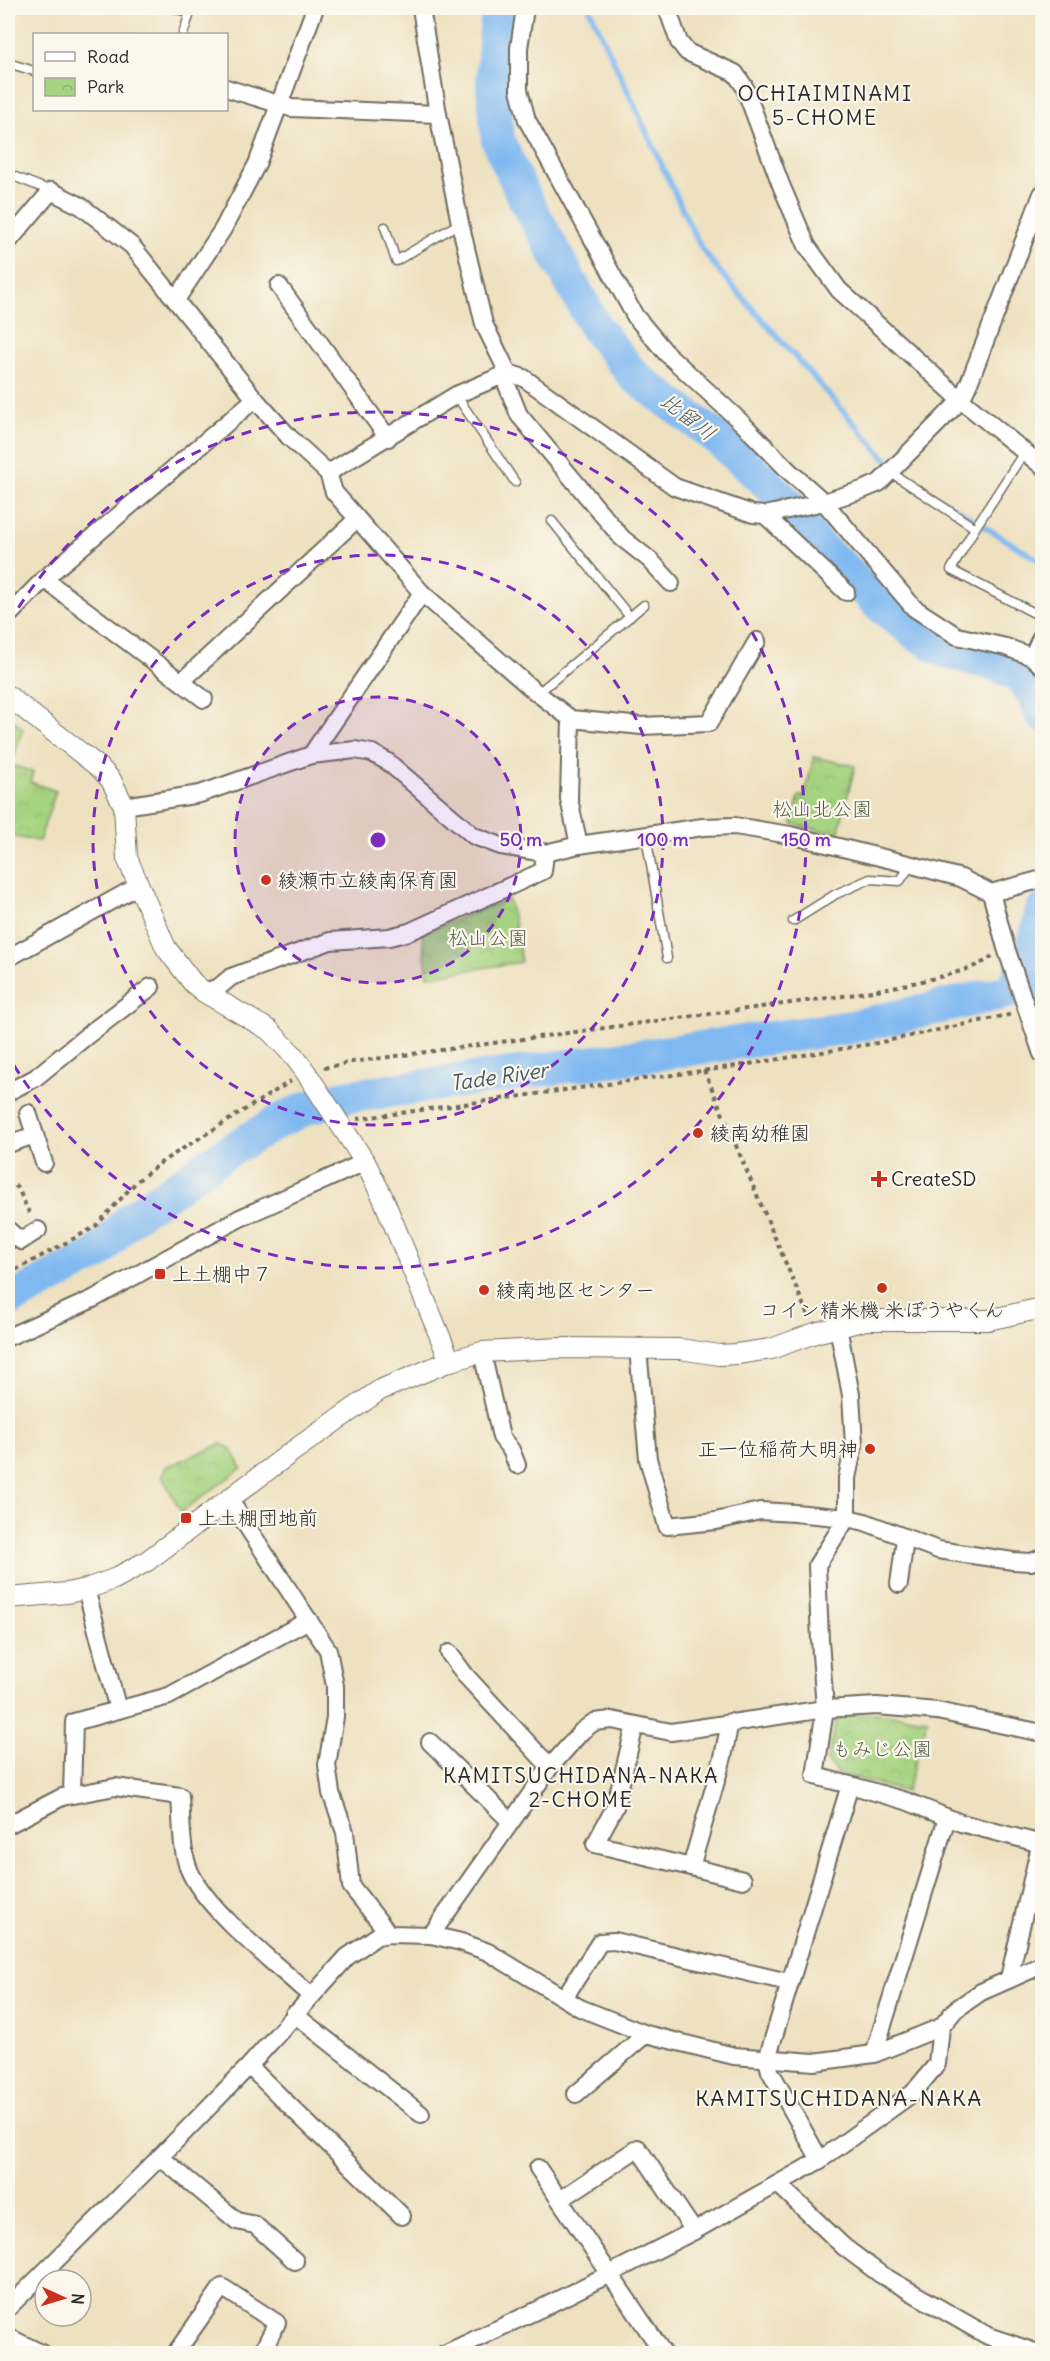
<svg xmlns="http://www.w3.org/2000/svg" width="1050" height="2361" font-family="Delius,'Klee One',sans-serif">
<defs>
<pattern id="park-crowns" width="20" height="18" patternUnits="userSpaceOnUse" patternTransform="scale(1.5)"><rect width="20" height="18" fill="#a6d380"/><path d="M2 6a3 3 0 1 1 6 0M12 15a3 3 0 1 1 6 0" fill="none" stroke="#8fb56f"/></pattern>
</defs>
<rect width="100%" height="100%" fill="#fbf7ec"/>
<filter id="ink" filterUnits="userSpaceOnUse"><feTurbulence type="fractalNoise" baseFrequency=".0167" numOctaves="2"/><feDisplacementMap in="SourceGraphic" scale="12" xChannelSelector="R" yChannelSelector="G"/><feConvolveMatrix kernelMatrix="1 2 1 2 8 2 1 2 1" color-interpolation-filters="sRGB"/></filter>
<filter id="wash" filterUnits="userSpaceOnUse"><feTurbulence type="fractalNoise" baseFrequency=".008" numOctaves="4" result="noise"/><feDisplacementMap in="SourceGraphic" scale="24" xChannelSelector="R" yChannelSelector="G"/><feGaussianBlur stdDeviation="1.35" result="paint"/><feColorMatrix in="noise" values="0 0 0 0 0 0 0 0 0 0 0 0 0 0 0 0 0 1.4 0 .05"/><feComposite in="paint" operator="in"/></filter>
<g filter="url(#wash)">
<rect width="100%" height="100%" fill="#eee1c0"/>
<g fill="url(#park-crowns)" stroke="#687f56" stroke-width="1.5">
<path d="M 8,716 L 23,729 L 11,765 L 33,772 L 30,782 L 56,791 L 39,841 L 8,836 Z"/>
<path d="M 814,757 L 855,766 L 838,834 L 792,824 L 799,796 L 804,797 Z"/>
<path d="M 508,899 L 515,924 L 521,962 L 428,976 L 422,933 Z"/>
<path d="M 221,1444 L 231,1448 L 242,1468 L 181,1512 L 162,1476 L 166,1467 Z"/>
<path d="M 875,1713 L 928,1719 L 906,1792 L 837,1773 L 827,1761 L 836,1723 L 841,1716 Z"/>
</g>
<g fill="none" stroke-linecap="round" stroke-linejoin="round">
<path stroke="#80b9f1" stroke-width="6" d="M 589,8 L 693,232 L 702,249 L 720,272 L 884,457 L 907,479 L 1042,562"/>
<g stroke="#80b9f1" stroke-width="34">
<path d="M 499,8 L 495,39 L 493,86 L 498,141 L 524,197 L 596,328 L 634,376 L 712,434 L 766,482 L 790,506 L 816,544 L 847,571 L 877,603 L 916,634 L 945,651 L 993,664 L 1017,674 L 1034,694 L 1042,715"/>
<path d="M 1011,991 L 1032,953 L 1042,911"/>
<path d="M 8,1301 L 97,1254 L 131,1218 L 221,1156 L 277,1122 L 307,1108 L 344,1097 L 851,1027 L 1011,991 L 1042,981"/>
</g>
</g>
</g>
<g filter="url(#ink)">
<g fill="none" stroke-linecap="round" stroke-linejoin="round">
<defs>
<g id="service">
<path d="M 174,8 L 190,13 L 183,34"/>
<path d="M 8,63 L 34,71"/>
<path d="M 8,174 L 51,191"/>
<path d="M 385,227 L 396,261 L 460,223"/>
<path d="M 456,395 L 515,482"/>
<path d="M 1025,451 L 975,528 L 951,570 L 1042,617"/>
<path d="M 890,472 L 975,528"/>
<path d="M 552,521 L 630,617"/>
<path d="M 538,693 L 644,605"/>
<path d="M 646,836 L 667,958"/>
<path d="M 793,921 L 836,894 L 870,879 L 900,881 L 911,865"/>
</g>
<g id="minor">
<path d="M 421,8 L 438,114 L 460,223 L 484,324 L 508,373"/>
<path d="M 525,8 L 519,48 L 519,90 L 527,120 L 635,316 L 666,353 L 741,422 L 789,471 L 824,502 L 914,608 L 957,636 L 1006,647 L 1032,657 L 1042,666"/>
<path d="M 667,8 L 679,42 L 687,52 L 735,73 L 744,86 L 781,185 L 807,246 L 839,290 L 961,400 L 1042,466"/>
<path d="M 226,88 L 291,108 L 438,114"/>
<path d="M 8,242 L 51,191 L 81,206 L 132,246 L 255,399 L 289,437 L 328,473 L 334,492 L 422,593 L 532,689 L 571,719 L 642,726 L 709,723 L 757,641"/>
<path d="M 279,286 L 388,438"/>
<path d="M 176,300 L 223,229 L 257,164 L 315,8"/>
<path d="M 503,375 L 519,415 L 622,538 L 650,560 L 671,583"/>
<path d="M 328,473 L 456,395 L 508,373 L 524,378 L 675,487 L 753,514 L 765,515 L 824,502 L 862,490 L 879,483 L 961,400 L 969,383 L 1042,194"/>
<path d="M 765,515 L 846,592"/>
<path d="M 44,579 L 204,699"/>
<path d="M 8,616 L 44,579 L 255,399"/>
<path d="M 1032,657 L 1042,635"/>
<path d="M 182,681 L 357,519"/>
<path d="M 571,719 L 569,799 L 579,845"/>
<path d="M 311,755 L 422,593"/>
<path d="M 124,806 L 200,794 L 311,755 L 355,750 L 372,753 L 388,762 L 474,836 L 501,846 L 545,853"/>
<path d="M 991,893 L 1006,948 L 1042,1054"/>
<path d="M 8,958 L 138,886"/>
<path d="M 204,992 L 219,987 L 231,977 L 330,941 L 389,937 L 409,932 L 543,871 L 545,853 L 579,845 L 703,827 L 735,826 L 790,835 L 912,865 L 961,878 L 991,893 L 1042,879"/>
<path d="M 8,1092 L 35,1078 L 89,1034 L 151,987"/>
<path d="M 28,1113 L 44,1163"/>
<path d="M 8,1144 L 35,1135"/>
<path d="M 8,1230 L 21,1241 L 38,1230"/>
<path d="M 838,1327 L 851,1395 L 854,1445 L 847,1478 L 847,1518 L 817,1565 L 820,1640 L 825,1709 L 815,1776 L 850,1785"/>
<path d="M 8,1337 L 93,1299 L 240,1218 L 365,1162"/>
<path d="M 640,1347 L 639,1360 L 648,1459 L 667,1526 L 716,1521 L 760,1511 L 795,1513 L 847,1518 L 865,1522 L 938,1550 L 1013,1561 L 1031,1562 L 1042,1558"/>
<path d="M 482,1352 L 501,1437 L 511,1450 L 517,1465"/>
<path d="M 229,1499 L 328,1650 L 335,1686 L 335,1717 L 327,1765 L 331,1793 L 345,1832 L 351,1886 L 389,1934"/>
<path d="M 899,1584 L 905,1539"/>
<path d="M 86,1589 L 118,1710"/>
<path d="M 449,1653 L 466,1676 L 550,1767"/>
<path d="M 635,1725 L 615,1807 L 595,1844 L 691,1867 L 723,1757 L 730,1722"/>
<path d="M 430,1742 L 511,1822"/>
<path d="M 72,1794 L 74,1722 L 169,1696 L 309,1620"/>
<path d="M 8,1825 L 62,1797 L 115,1787 L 180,1796 C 182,1821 180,1852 191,1874 C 211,1914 276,1964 311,1996"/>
<path d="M 691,1867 L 743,1880"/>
<path d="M 431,1935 L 550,1767 L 582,1731 L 594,1722 L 612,1720 L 671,1732 L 825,1709 L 877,1706 L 937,1711 L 1042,1733"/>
<path d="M 1009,1978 L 1042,1837"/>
<path d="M 564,1998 L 600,1942 L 614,1941 L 788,1982"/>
<path d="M 294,2014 L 421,2114"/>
<path d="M 874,2054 L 947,1818"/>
<path d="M 249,2066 L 402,2216"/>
<path d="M 576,2094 L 646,2034"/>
<path d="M 160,2157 L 237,2221 L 255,2225 L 295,2261"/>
<path d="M 820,2160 L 770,2071 L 767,2059 L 850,1785 L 906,1801 L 961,1823 L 1042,1844"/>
<path d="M 538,2168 L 664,2354"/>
<path d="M 779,2185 L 844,2247 L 880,2274 L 988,2336 L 1041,2354"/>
<path d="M 560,2200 L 638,2148 L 694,2231"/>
<path d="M 8,2308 L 160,2157 L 249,2066 L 347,1957 L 377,1936 L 389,1934 L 431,1935 L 461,1942 L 488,1952 L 580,2008 L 646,2034 L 734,2056 L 814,2062 L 874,2054 L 941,2027 L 955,2010 L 981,1992 L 1042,1965"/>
<path d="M 8,2337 L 43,2354"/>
<path d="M 175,2354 L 222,2287 L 277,2323 L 261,2354"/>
<path d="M 444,2354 L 542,2308 L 694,2231 L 820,2160 L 913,2093 L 937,2064 L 941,2027"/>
</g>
<g id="tertiary">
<path d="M 8,696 L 100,768 L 111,780 L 124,806 L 127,858 L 166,948 L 193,983 L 204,992 L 269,1030 L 293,1055 L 305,1071 L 365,1162 L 383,1198 L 450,1361"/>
<path d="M 8,1598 L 67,1593 L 86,1589 L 114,1579 L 147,1561 L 293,1451 L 380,1390 L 450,1361 L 482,1352 L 561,1348 L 680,1349 L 719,1355 L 737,1354 L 771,1349 L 815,1333 L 866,1320 L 988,1320 L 1042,1308"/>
</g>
</defs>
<use href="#service" stroke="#6f6b5f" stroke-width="11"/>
<use href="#minor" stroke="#6f6b5f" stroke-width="20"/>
<use href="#tertiary" stroke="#6f6b5f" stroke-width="22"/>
<g stroke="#6f6b5f" stroke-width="4" stroke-dasharray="4.5 4.5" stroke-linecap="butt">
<path d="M 324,1068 L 352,1062 L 850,995 C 880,989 973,975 992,956"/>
<path d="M 704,1070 L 809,1318"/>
<path d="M 357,1119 L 737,1066 L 877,1043 L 1013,1014"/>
<path d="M 8,1180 L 18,1188 L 31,1217"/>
<path d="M 8,1274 L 95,1227 L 137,1181 L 163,1161 L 291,1081"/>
</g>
<use href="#service" stroke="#fff" stroke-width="8"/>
<use href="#minor" stroke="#fff" stroke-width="16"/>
<use href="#tertiary" stroke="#fff" stroke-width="20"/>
</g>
</g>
<circle cx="378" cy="840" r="143" fill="#7b2cbf" fill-opacity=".12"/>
<g fill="none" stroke="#7b2cbf" stroke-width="3" stroke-dasharray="10 8">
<circle cx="378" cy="840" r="143"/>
<circle cx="378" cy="840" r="285"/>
<path d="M9 623A428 428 0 1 1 9 1057"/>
</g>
<g fill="#c8321e" stroke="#fbf7ec" stroke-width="2">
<circle cx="266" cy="880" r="6"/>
<circle cx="698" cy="1133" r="6"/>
<path d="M876 1170h6v6h6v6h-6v6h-6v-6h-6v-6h6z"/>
<rect x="154" y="1268" width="12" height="12" rx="3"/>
<circle cx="882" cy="1288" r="6"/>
<circle cx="484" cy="1290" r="6"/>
<circle cx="870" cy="1449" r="6"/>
<rect x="180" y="1512" width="12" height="12" rx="3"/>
</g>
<g text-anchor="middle" stroke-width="4.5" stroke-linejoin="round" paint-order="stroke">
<g font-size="20" fill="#505d44" stroke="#fbf7ec">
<text x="822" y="816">松山北公園</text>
<text x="488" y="945">松山公園</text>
<text x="882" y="1756">もみじ公園</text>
</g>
<g font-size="20" fill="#2b2b2b" stroke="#fbf7ec" text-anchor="start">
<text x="278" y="887">綾瀬市立綾南保育園</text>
<text x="710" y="1140">綾南幼稚園</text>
<text x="891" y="1186">CreateSD</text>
<text x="172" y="1281">上土棚中７</text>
<text x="496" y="1297">綾南地区センター</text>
<text x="882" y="1317" text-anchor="middle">コイン精米機 米ぼうやくん</text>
<text x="858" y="1456" text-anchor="end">正一位稲荷大明神</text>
<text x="198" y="1525">上土棚団地前</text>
</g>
<g font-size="21" letter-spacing="1.5" fill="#2b2b2b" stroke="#fbf7ec">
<text x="825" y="101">OCHIAIMINAMI<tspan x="825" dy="24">5-CHOME</tspan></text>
<text x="581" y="1783">KAMITSUCHIDANA-NAKA<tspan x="581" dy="24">2-CHOME</tspan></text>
</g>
<g font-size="21" font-style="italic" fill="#445666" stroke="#fbf7ec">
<text transform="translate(688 417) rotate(38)" y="7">比留川</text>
<text transform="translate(499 1077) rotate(-8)" y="7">Tade River</text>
</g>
<g font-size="22" letter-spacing="1.5" fill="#2b2b2b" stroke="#fbf7ec">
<text x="839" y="2106">KAMITSUCHIDANA-NAKA</text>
</g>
</g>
<circle cx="378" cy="840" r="9" fill="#7b2cbf" stroke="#fbf7ec" stroke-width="3"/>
<g font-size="18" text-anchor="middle" font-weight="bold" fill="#7b2cbf" stroke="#fbf7ec" stroke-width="4.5" stroke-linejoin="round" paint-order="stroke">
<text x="521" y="846">50 m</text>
<text x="663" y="846">100 m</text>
<text x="806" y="846">150 m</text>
</g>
<rect width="1050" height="2361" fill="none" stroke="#fbf7ec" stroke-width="30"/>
<rect x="33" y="33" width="195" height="78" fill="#fbf7ec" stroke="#a8a59f" stroke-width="1.5"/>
<rect x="45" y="52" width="30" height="9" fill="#ffffff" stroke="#a8a59f" stroke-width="1.5"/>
<text x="87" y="63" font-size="18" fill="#2b2b2b">Road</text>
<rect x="45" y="78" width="30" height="18" fill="url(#park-crowns)" stroke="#a8a59f" stroke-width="1.5"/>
<text x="87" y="93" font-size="18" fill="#2b2b2b">Park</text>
<g transform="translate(63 2298) rotate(94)"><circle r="28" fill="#fbf7ec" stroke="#a8a59f" stroke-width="1.5"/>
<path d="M0-4.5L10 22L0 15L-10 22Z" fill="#c8321e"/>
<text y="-9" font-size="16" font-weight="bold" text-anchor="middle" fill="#2b2b2b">N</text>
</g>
</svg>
